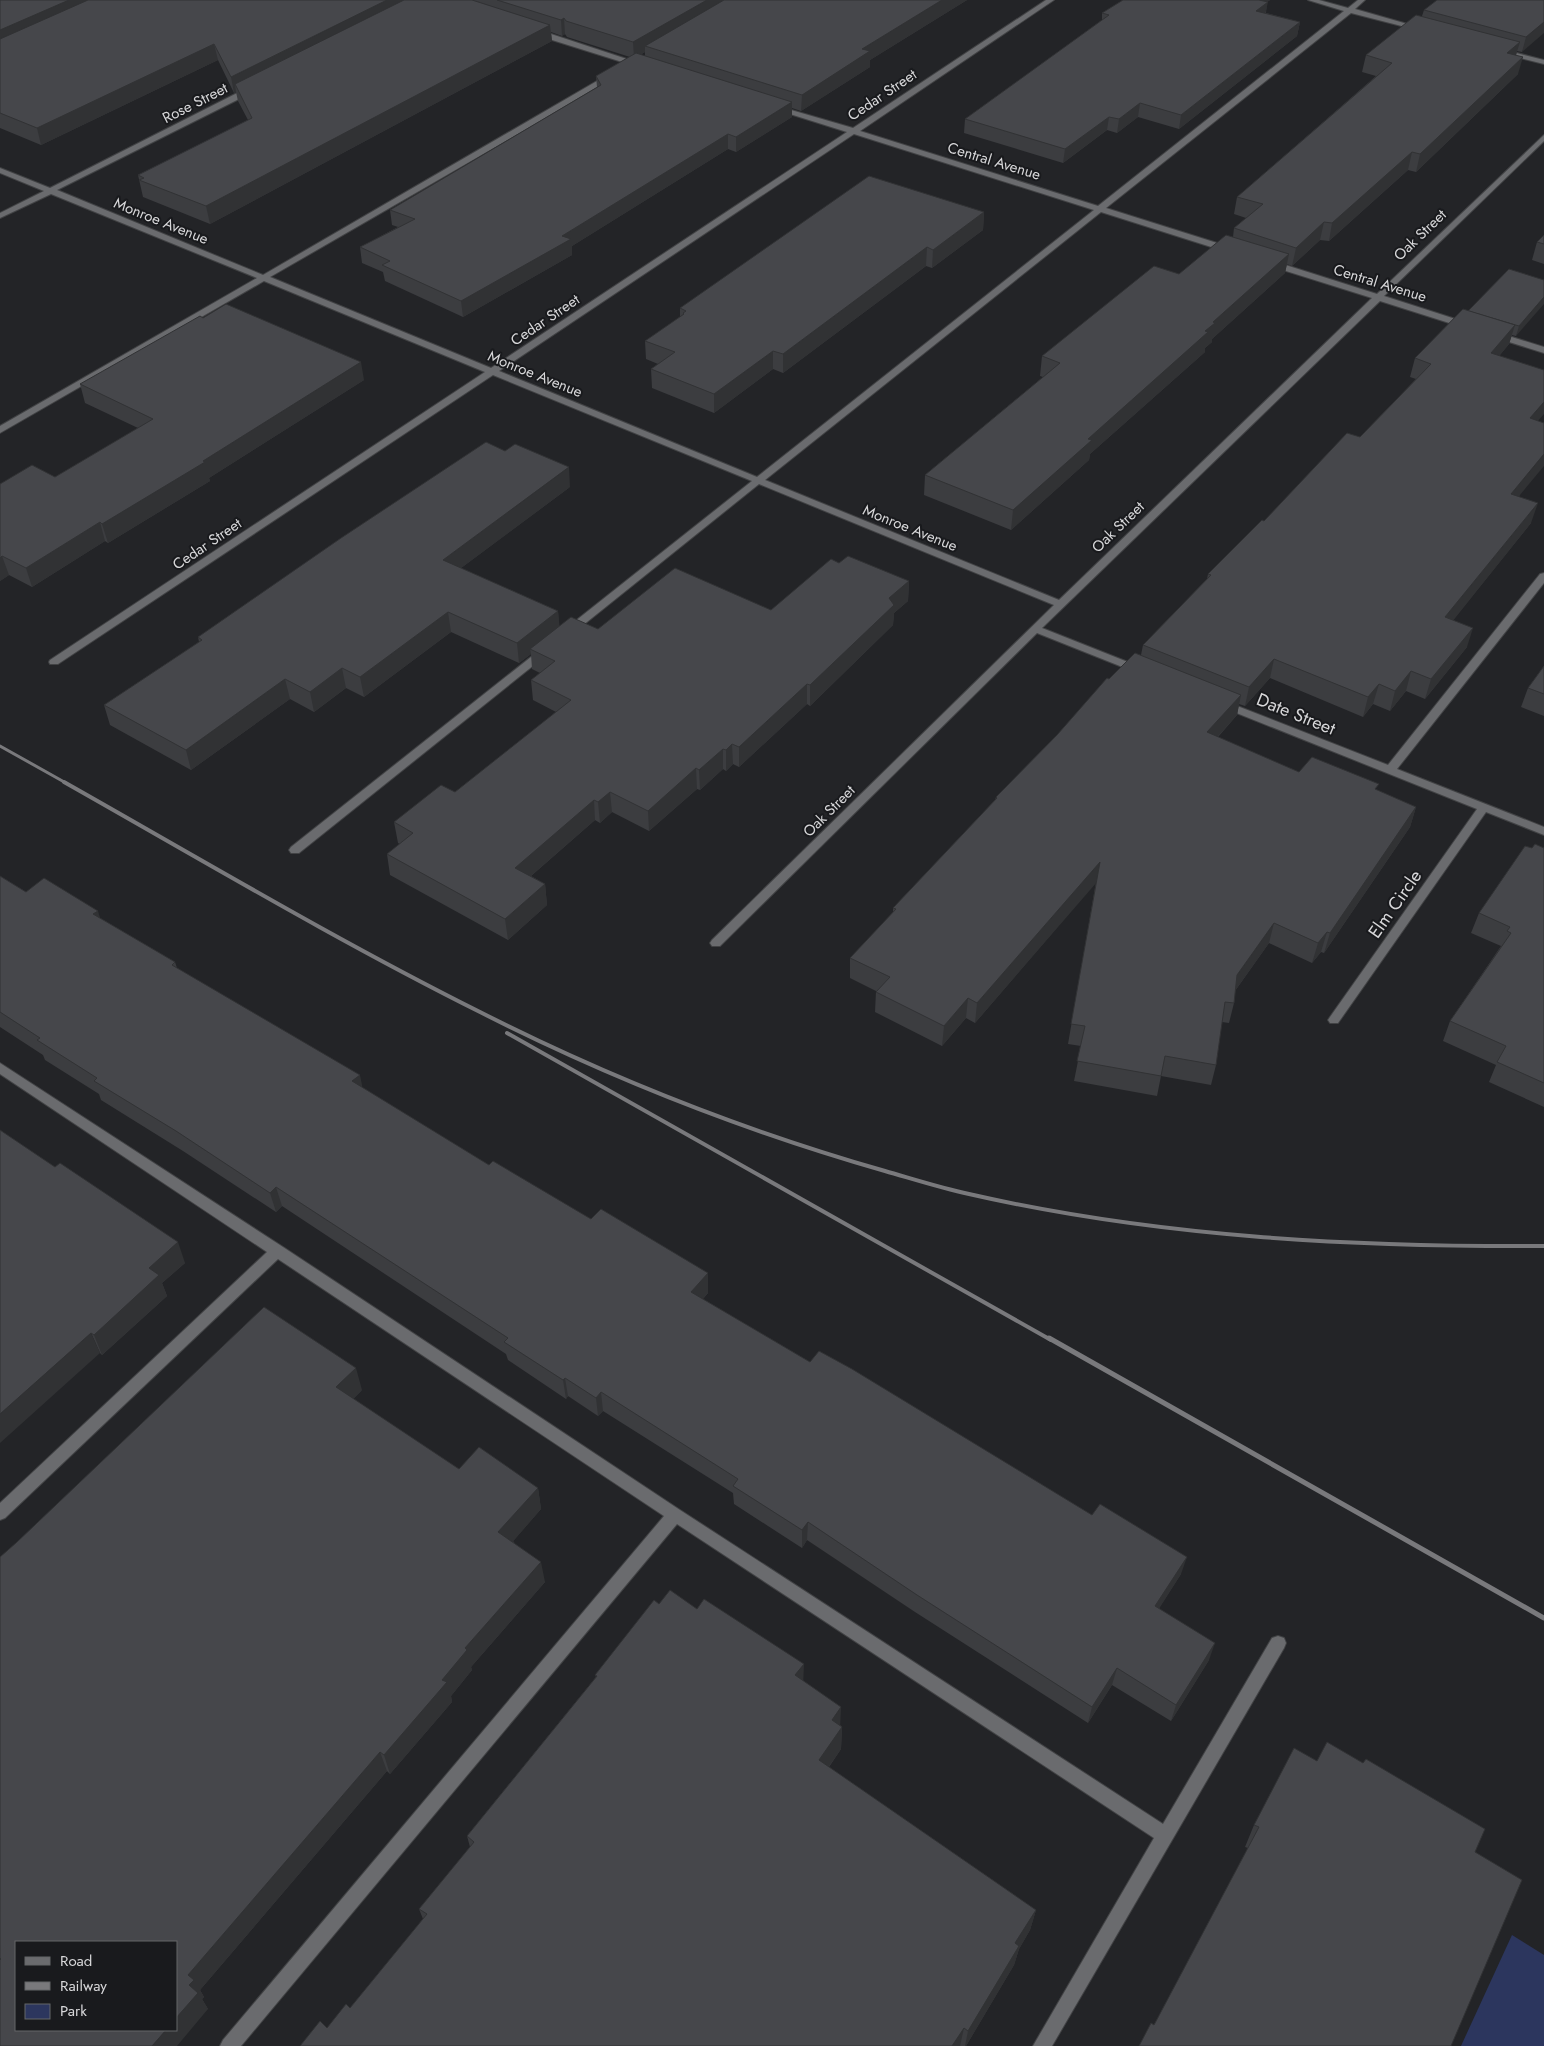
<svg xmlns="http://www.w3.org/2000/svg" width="1544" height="2046" font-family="Jost,sans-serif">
<rect width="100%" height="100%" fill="#232427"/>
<path fill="#2c365e" d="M 1512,1935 L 1544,1955 L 1544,2046 L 1461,2046 Z"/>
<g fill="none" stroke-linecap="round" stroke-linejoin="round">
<defs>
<g id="minor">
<path d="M 1046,0 L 1054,0 L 860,131 L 1098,206 L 1344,11 L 1308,0 L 1319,0 L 1348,8 L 1358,0 L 1365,0 L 1355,9 L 1425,29 L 1421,31 L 1351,13 L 1106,208 L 1233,248 L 1233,252 L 1227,252 L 1101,212 L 765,480 L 1059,600 L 1372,298 L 1267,265 L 1267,261 L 1273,261 L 1377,294 L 1544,135 L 1544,141 L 1384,296 L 1471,324 L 1471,328 L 1465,328 L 1380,301 L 1042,628 L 1143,668 L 1144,670 L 1143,672 L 1135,672 L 1037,633 L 720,946 L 712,946 L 710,943 L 712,940 L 1054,605 L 759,484 L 572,634 L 564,634 L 563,632 L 564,630 L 752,481 L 493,375 L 58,664 L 50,664 L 49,662 L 50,660 L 485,372 L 264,281 L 0,433 L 0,426 L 257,278 L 51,194 L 0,218 L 0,213 L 44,191 L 0,173 L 0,168 L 50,188 L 249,87 L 255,87 L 255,91 L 57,190 L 263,275 L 609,74 L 615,74 L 615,78 L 270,277 L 491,368 L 847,132 L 774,109 L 774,105 L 853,128 ZM 854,134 L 1094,210 L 757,477 L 499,371 Z"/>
<path d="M 533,30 L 539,30 L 645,65 L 638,67 L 533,34 Z"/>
<path d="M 1497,48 L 1544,60 L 1544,64 L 1497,52 Z"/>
<path d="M 1496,332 L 1544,347 L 1544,353 L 1493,337 L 1492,335 Z"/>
<path d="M 1544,573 L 1544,583 L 1397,769 L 1544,827 L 1544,835 L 1486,812 L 1338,1023 L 1330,1023 L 1328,1020 L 1330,1017 L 1477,809 L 1219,706 L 1218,704 L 1223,701 L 1227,702 L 1388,765 L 1540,574 Z"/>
<path d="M 545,648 L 549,649 L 550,651 L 549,653 L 299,853 L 291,853 L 289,850 L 291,847 L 541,649 Z"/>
<path d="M 0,1063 L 283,1247 L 680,1510 L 1163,1824 L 1272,1638 L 1278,1636 L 1284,1638 L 1286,1643 L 1284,1648 L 1052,2046 L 1033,2046 L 1154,1838 L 677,1524 L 241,2046 L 220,2046 L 223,2040 L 664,1516 L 278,1259 L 5,1518 L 0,1520 L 0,1503 L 267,1252 L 0,1074 Z"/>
</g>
</defs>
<use href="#minor" stroke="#414244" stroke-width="2"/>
<use href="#minor" fill="#6a6b6e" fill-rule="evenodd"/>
<path stroke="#79797c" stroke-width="3" d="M 0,746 L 66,783"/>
<g stroke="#79797c" stroke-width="4">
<path d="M 64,782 C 202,860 338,941 480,1012 C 610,1078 745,1131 885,1171 C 913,1179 941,1188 969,1194 C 1157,1237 1352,1247 1544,1246"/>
<path d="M 507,1033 L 1051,1340"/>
</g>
<path stroke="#79797c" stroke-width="5" d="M 1049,1338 L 1544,1618"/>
</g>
<g fill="#3c3d40" fill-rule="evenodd">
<path d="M 0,0 L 967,0 L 870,60 L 870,67 L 801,111 L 792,108 L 792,117 L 736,152 L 728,149 L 572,246 L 572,255 L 463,317 L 385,281 L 383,272 L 362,263 L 360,247 L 398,227 L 392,225 L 390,210 L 597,87 L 596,76 L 630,57 L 567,37 L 565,34 L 562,36 L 551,32 L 552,41 L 210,224 L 143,197 L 138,175 L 248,120 L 238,101 L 236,92 L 234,93 L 218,60 L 41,145 L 0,128 ZM 645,52 L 645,56 L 640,55 Z"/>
<path d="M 1123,0 L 1270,0 L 1267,2 L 1266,13 L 1300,22 L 1297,36 L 1179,129 L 1138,117 L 1117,133 L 1107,130 L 1063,163 L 964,133 L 965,119 L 1102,20 L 1102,13 Z"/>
<path d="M 1544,0 L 1522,52 L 1517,51 L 1516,56 L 1518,74 L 1416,172 L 1408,170 L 1329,241 L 1320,240 L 1292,266 L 1287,264 L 1285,273 L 1212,339 L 1212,342 L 1205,348 L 1205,352 L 1090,454 L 1089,460 L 1011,530 L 924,495 L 925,475 L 1043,377 L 1040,376 L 1042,356 L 1179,274 L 1233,237 L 1234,228 L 1246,218 L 1234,214 L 1237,197 L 1376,76 L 1362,72 L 1366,55 L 1422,16 L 1424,10 Z"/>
<path d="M 984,212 L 983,230 L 932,268 L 926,266 L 783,373 L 773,369 L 714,413 L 652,388 L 651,369 L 658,364 L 646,359 L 645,341 L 680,317 L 680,308 Z"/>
<path d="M 1537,242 L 1544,244 L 1544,264 L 1532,260 Z"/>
<path d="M 1544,280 L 1516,336 L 1512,335 L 1509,344 L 1499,356 L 1538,421 L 1519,497 L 1531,523 L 1453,620 L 1467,647 L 1425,699 L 1406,691 L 1390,711 L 1373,704 L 1363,717 L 1270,678 L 1245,706 L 1239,704 L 1237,715 L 1218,737 L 1299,772 L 1377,790 L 1416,807 L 1410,827 L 1324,953 L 1321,952 L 1312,963 L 1269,943 L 1235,991 L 1234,1003 L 1229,1023 L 1222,1022 L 1216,1065 L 1211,1085 L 1161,1076 L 1157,1096 L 1074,1081 L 1081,1046 L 1068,1044 L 1096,882 L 975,1023 L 966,1018 L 942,1046 L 875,1012 L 876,991 L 850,978 L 850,958 L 893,913 L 893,908 L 995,800 L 996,797 L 1057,735 L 1109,679 L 1141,655 L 1143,645 L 1207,579 L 1208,574 L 1264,521 L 1360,437 L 1416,379 L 1410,377 L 1415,358 L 1468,311 Z"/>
<path d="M 364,380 L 209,478 L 210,481 L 108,543 L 105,541 L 32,587 L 9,575 L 0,581 L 0,484 L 55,477 L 138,428 L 85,403 L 80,384 Z"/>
<path d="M 570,487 L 461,568 L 558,611 L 559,626 L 598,629 L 771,610 L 839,563 L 909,581 L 908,601 L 894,613 L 893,625 L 810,706 L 807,704 L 739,767 L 733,764 L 726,771 L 723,769 L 700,790 L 697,789 L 649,831 L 612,812 L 600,823 L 595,820 L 531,876 L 545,884 L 547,905 L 508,940 L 390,875 L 387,854 L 400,844 L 398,843 L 394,822 L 455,792 L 556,712 L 533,700 L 531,680 L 540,673 L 532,669 L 531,654 L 519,663 L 451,632 L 364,697 L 346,688 L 314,712 L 290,699 L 191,770 L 110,725 L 104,705 L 199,642 L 198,637 Z"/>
<path d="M 1544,666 L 1544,716 L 1521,707 L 1528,688 Z"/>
<path d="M 1532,848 L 1544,848 L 1544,1107 L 1489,1082 L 1496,1065 L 1443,1041 L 1450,1021 L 1501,946 L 1471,933 L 1479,913 Z"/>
<path d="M 0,876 L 26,892 L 100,918 L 175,962 L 177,968 L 362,1088 L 489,1165 L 591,1219 L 708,1273 L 708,1293 L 703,1299 L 810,1362 L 1181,1574 L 1159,1608 L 1209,1660 L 1171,1721 L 1112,1685 L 1088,1723 L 915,1612 L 807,1540 L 802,1548 L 734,1504 L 733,1493 L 603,1411 L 598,1416 L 568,1396 L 566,1399 L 508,1360 L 506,1354 L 282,1206 L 276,1212 L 183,1151 L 101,1100 L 99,1094 L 45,1060 L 43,1055 L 0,1027 Z"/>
<path d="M 0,1130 L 185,1263 L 162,1283 L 167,1296 L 102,1355 L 100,1353 Z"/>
<path d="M 362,1390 L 353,1399 L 459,1469 L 538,1488 L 541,1509 L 513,1541 L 545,1582 L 471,1667 L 472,1670 L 451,1696 L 452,1702 L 390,1774 L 387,1771 L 200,1990 L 204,1997 L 202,1999 L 208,2009 L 0,2046 L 0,1557 Z"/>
<path d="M 659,1604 L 803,1681 L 840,1725 L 842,1727 L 841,1749 L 829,1767 L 1036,1910 L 1030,1930 L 1019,1949 L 1014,1965 L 966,2046 L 300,2046 L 327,2028 L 350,2008 L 423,1919 L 419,1909 L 470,1847 L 467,1836 L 596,1677 L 595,1675 Z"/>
<path d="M 1317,1761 L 1363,1763 L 1485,1829 L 1154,2025 L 1248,1848 L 1245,1847 L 1254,1825 Z"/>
</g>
<g fill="#313234">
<path d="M 69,0 L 108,0 L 0,48 L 0,30 Z"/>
<path d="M 387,0 L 420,0 L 235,84 L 236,92 L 234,93 L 231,77 Z"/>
<path d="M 707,0 L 735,0 L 645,46 L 645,52 L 634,58 L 633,42 Z"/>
<path d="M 942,0 L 967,0 L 870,60 L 870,67 L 801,111 L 802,95 L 862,49 Z"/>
<path d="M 1255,0 L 1270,0 L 1253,12 Z"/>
<path d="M 1268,2 L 1265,15 L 1256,11 Z"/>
<path d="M 564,18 L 565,34 L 562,36 L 561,20 Z"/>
<path d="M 1300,22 L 1297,36 L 1179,129 L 1181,115 Z"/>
<path d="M 1544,22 L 1544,33 L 1522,52 L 1526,37 Z"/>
<path d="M 550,25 L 552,41 L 210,224 L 206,206 Z"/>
<path d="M 1520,42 L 1515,58 L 1507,53 Z"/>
<path d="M 214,44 L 218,60 L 41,145 L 37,128 Z"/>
<path d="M 1523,57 L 1518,74 L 1416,172 L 1420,154 Z"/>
<path d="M 792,102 L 792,117 L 736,152 L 736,137 Z"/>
<path d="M 1140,103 L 1138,117 L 1117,133 L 1119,119 Z"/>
<path d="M 1109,117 L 1107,130 L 1063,163 L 1065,149 Z"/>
<path d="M 728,134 L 728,149 L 572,246 L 572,255 L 463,317 L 461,301 L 562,236 Z"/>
<path d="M 1412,152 L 1408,170 L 1329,241 L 1332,223 Z"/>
<path d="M 984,212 L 983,230 L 932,268 L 933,250 Z"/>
<path d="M 1324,222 L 1320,240 L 1292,266 L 1296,248 Z"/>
<path d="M 927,247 L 926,266 L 783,373 L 783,354 Z"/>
<path d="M 1289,254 L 1285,273 L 1212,339 L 1212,342 L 1205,348 L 1205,352 L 1090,454 L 1089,460 L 1011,530 L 1013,510 L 1088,439 L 1213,322 Z"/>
<path d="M 1544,297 L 1544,304 L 1516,336 L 1519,326 Z"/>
<path d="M 1515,325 L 1509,344 L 1486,372 L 1491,353 Z"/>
<path d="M 773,351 L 773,369 L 714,413 L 714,394 Z"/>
<path d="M 361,362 L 364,380 L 209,478 L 210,481 L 108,543 L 102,524 Z"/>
<path d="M 1544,402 L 1544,414 L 1524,437 L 1530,418 Z"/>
<path d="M 1544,454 L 1544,466 L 1505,513 L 1511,494 Z"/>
<path d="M 569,467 L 570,487 L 445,580 L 443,560 Z"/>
<path d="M 1538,503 L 1531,523 L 1440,637 L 1445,617 Z"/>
<path d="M 100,522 L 105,541 L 32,587 L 26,568 Z"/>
<path d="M 2,556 L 9,575 L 0,581 L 0,558 Z"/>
<path d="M 909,581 L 908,601 L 894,613 L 893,625 L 810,706 L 810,685 L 889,598 Z"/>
<path d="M 558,611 L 560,631 L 530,649 L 531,654 L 519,663 L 517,643 Z"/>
<path d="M 448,612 L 451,632 L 364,697 L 360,677 Z"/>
<path d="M 1473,628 L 1467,647 L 1425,699 L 1431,679 Z"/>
<path d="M 1274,659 L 1270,678 L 1245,706 L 1249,687 Z"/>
<path d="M 342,668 L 346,688 L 314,712 L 310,692 Z"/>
<path d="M 1411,671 L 1406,691 L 1390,711 L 1395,691 Z"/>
<path d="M 285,679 L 290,699 L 191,770 L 186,750 Z"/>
<path d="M 807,684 L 807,704 L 739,767 L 739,747 Z"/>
<path d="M 1379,684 L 1373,704 L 1363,717 L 1368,697 Z"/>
<path d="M 1241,695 L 1237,715 L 1203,753 L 1207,732 Z"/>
<path d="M 732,744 L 733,764 L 726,771 L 726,750 Z"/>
<path d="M 723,749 L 723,769 L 700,790 L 699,770 Z"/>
<path d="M 696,768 L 697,789 L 649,831 L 648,811 Z"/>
<path d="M 610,792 L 612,812 L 600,823 L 598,802 Z"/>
<path d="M 594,800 L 595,820 L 517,888 L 515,868 Z"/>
<path d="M 1416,807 L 1410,827 L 1324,953 L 1330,933 Z"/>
<path d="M 1100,862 L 1097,882 L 975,1023 L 977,1003 Z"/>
<path d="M 545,884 L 547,905 L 508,940 L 505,919 Z"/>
<path d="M 98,911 L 104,931 L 93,914 Z"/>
<path d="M 1274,923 L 1269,943 L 1232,995 L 1237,975 Z"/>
<path d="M 1327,932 L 1321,952 L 1312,963 L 1318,943 Z"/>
<path d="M 968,998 L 966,1018 L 942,1046 L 944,1026 Z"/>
<path d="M 360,1075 L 364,1095 L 352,1081 Z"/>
<path d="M 276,1187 L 282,1206 L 276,1212 L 270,1193 Z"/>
<path d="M 178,1242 L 185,1263 L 162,1283 L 167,1296 L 102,1355 L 94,1335 L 149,1268 Z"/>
<path d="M 708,1273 L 708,1293 L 692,1311 L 691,1292 Z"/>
<path d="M 91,1333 L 100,1353 L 0,1443 L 0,1414 Z"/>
<path d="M 356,1368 L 362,1390 L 343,1409 L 336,1387 Z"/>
<path d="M 565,1378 L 568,1396 L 566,1399 L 563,1380 Z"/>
<path d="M 601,1392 L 603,1411 L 598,1416 L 596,1398 Z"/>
<path d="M 538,1488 L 541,1509 L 503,1553 L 498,1532 Z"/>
<path d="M 808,1522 L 807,1540 L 802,1548 L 802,1530 Z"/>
<path d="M 1187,1557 L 1181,1574 L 1150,1623 L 1155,1606 Z"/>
<path d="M 541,1562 L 545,1582 L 471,1667 L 472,1670 L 451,1696 L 452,1702 L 390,1774 L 384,1755 L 465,1648 Z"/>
<path d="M 1215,1643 L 1209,1660 L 1171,1721 L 1176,1705 Z"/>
<path d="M 804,1664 L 803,1687 L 795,1675 Z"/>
<path d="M 1117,1668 L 1112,1685 L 1088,1723 L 1092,1707 Z"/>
<path d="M 841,1707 L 840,1730 L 832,1720 Z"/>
<path d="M 842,1727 L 841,1749 L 818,1782 L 819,1760 Z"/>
<path d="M 380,1752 L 387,1771 L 200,1990 L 204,1997 L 202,1999 L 208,2009 L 177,2046 L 152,2046 L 166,2030 L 176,2030 L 176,2018 L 188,1975 Z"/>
<path d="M 1036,1910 L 1030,1930 L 1019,1949 L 1014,1965 L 966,2046 L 965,2046 L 968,2031 L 1015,1943 Z"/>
<path d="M 964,2028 L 960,2046 L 952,2046 Z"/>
</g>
<g fill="#46474b" stroke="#313234">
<path d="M 0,0 L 69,0 L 0,30 Z"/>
<path d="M 88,0 L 387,0 L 231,77 L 214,44 L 37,128 L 0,113 L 0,39 Z"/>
<path d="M 404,0 L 472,0 L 550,25 L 206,206 L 139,180 L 144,178 L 138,175 L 252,118 L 235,84 Z"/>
<path d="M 497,0 L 707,0 L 633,42 L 566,21 L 564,18 L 561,20 Z"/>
<path d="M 724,0 L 942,0 L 862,49 L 870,51 L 802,95 L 645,46 Z"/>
<path d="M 1123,0 L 1259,0 L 1268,2 L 1256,11 L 1300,22 L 1181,115 L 1140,103 L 1119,119 L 1109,117 L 1065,149 L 965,119 L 1109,15 L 1102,13 Z"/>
<path d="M 1437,0 L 1544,0 L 1544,22 L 1526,37 L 1424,10 Z"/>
<path d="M 1416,15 L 1520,42 L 1507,53 L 1523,57 L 1420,154 L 1412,152 L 1332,223 L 1324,222 L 1296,248 L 1234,228 L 1263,204 L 1237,197 L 1392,63 L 1366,55 Z"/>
<path d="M 636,53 L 792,102 L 736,137 L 728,134 L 562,236 L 571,239 L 461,301 L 382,265 L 390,261 L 360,247 L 415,219 L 390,210 L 601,85 L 596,76 Z"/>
<path d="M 869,176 L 984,212 L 933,250 L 927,247 L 783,354 L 773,351 L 714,394 L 651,369 L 675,352 L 645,341 L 684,314 L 683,313 L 686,311 L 680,308 Z"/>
<path d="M 1226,235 L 1289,254 L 1213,322 L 1215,323 L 1205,331 L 1208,332 L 1088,439 L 1092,440 L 1013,510 L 925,475 L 1060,363 L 1042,356 L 1154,266 L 1179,274 Z"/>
<path d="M 1544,235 L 1544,244 L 1537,242 Z"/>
<path d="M 1509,269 L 1544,280 L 1544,297 L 1519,326 L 1468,311 Z"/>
<path d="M 226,304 L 361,362 L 203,461 L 205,462 L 102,524 L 100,522 L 26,568 L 2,556 L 0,558 L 0,484 L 32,465 L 55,477 L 153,419 L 80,384 L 200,316 L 203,318 Z"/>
<path d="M 1463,309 L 1515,325 L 1491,353 L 1544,370 L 1544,402 L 1530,418 L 1544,423 L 1544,454 L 1511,494 L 1538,503 L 1445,617 L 1473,628 L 1431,679 L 1411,671 L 1395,691 L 1379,684 L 1368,697 L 1274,659 L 1249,687 L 1143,645 L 1211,575 L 1208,574 L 1262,520 L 1264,521 L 1347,433 L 1360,437 L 1431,364 L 1415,358 Z"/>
<path d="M 486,442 L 505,451 L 515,444 L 569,467 L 443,560 L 558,611 L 517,643 L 448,612 L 360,677 L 342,668 L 310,692 L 285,679 L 186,750 L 104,705 L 202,640 L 198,637 L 341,538 Z"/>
<path d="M 848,556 L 909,581 L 889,598 L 894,605 L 810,685 L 807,684 L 739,747 L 732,744 L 726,750 L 723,749 L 699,770 L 696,768 L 648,811 L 610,792 L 598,802 L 594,800 L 515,868 L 545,884 L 505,919 L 387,854 L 413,833 L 394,822 L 441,785 L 455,792 L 571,700 L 531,680 L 555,661 L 530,649 L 571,617 L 598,629 L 675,568 L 771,610 L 831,559 L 839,563 Z"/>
<path d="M 1135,653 L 1241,695 L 1207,732 L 1299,772 L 1312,757 L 1379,784 L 1375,789 L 1416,807 L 1330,933 L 1327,932 L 1318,943 L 1274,923 L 1237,975 L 1234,1003 L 1225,1002 L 1216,1065 L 1165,1056 L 1161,1076 L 1077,1061 L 1085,1026 L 1071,1024 L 1100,862 L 977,1003 L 968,998 L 944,1026 L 876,992 L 890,977 L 850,958 L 896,909 L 893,908 L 997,798 L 996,797 L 1057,735 L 1107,678 L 1109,679 Z"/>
<path d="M 1544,666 L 1544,694 L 1528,688 Z"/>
<path d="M 1535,844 L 1544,848 L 1544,1083 L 1497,1062 L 1506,1046 L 1450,1021 L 1511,933 L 1507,931 L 1510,927 L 1479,913 L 1525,846 L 1532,848 Z"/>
<path d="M 0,876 L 26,892 L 44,878 L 98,911 L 93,914 L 175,962 L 172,965 L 360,1075 L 352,1081 L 489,1165 L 493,1161 L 591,1219 L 601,1209 L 708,1273 L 691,1292 L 810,1362 L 819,1351 L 852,1369 L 1092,1515 L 1100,1504 L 1187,1557 L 1155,1606 L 1215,1643 L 1176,1705 L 1117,1668 L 1092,1707 L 917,1595 L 808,1522 L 802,1530 L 733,1486 L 738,1479 L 601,1392 L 596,1398 L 565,1378 L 563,1380 L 504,1342 L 508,1338 L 276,1187 L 270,1193 L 176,1131 L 94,1081 L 97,1078 L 37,1040 L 40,1038 L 0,1012 Z"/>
<path d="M 0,1130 L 55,1167 L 60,1163 L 178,1242 L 149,1268 L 159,1275 L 94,1335 L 91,1333 L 0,1414 Z"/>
<path d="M 264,1307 L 356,1368 L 336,1387 L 459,1469 L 479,1447 L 538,1488 L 498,1532 L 541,1562 L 465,1648 L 467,1650 L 442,1680 L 447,1682 L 384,1755 L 380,1752 L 188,1975 L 194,1980 L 189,1985 L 198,1993 L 176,2018 L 176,1942 L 16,1942 L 16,2030 L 166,2030 L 152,2046 L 0,2046 L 0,1960 L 1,1959 L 0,1958 L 0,1557 L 17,1542 Z"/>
<path d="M 670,1590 L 697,1609 L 704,1599 L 804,1664 L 795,1675 L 841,1707 L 832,1720 L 842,1727 L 819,1760 L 1036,1910 L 1015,1943 L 1019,1946 L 968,2031 L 964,2028 L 952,2046 L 300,2046 L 320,2021 L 327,2028 L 346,2004 L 350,2008 L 427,1914 L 419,1909 L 474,1842 L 467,1836 L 597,1676 L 595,1675 L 654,1600 L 659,1604 Z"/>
<path d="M 1327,1742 L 1363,1763 L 1366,1759 L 1485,1829 L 1475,1852 L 1522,1880 L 1451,2046 L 1139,2046 L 1151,2023 L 1154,2025 L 1259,1827 L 1254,1825 L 1294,1748 L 1317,1761 Z"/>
</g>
<g text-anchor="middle" stroke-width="4" stroke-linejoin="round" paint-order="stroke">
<g font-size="15" fill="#d7d7d9" stroke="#191a1d">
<text transform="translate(882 95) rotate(-34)" y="5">Cedar Street</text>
<text transform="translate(195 103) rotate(-27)" y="5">Rose Street</text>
<text transform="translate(994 161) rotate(17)" y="5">Central Avenue</text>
<text transform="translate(161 221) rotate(22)" y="5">Monroe Avenue</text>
<text transform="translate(1420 235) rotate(-44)" y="5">Oak Street</text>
<text transform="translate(1380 283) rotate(17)" y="5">Central Avenue</text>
<text transform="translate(545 320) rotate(-34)" y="5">Cedar Street</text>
<text transform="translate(535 374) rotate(22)" y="5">Monroe Avenue</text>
<text transform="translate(1118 527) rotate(-44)" y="5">Oak Street</text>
<text transform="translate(910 528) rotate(22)" y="5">Monroe Avenue</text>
<text transform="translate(207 544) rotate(-34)" y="5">Cedar Street</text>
<text transform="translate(829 811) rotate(-45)" y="5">Oak Street</text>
</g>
<g font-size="18" fill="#d7d7d9" stroke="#191a1d">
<text transform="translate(1296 714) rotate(22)" y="6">Date Street</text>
<text transform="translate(1395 904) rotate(-55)" y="6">Elm Circle</text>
</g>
</g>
<rect x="15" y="1941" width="162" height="90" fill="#191a1d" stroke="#656668"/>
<rect x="25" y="1957" width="25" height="8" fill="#6a6b6e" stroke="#656668"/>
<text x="60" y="1966" font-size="15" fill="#d7d7d9">Road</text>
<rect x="25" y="1982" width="25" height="8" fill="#79797c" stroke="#656668"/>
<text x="60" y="1991" font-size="15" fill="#d7d7d9">Railway</text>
<rect x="25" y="2004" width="25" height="15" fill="#2c365e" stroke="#656668"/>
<text x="60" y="2016" font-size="15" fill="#d7d7d9">Park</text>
</svg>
